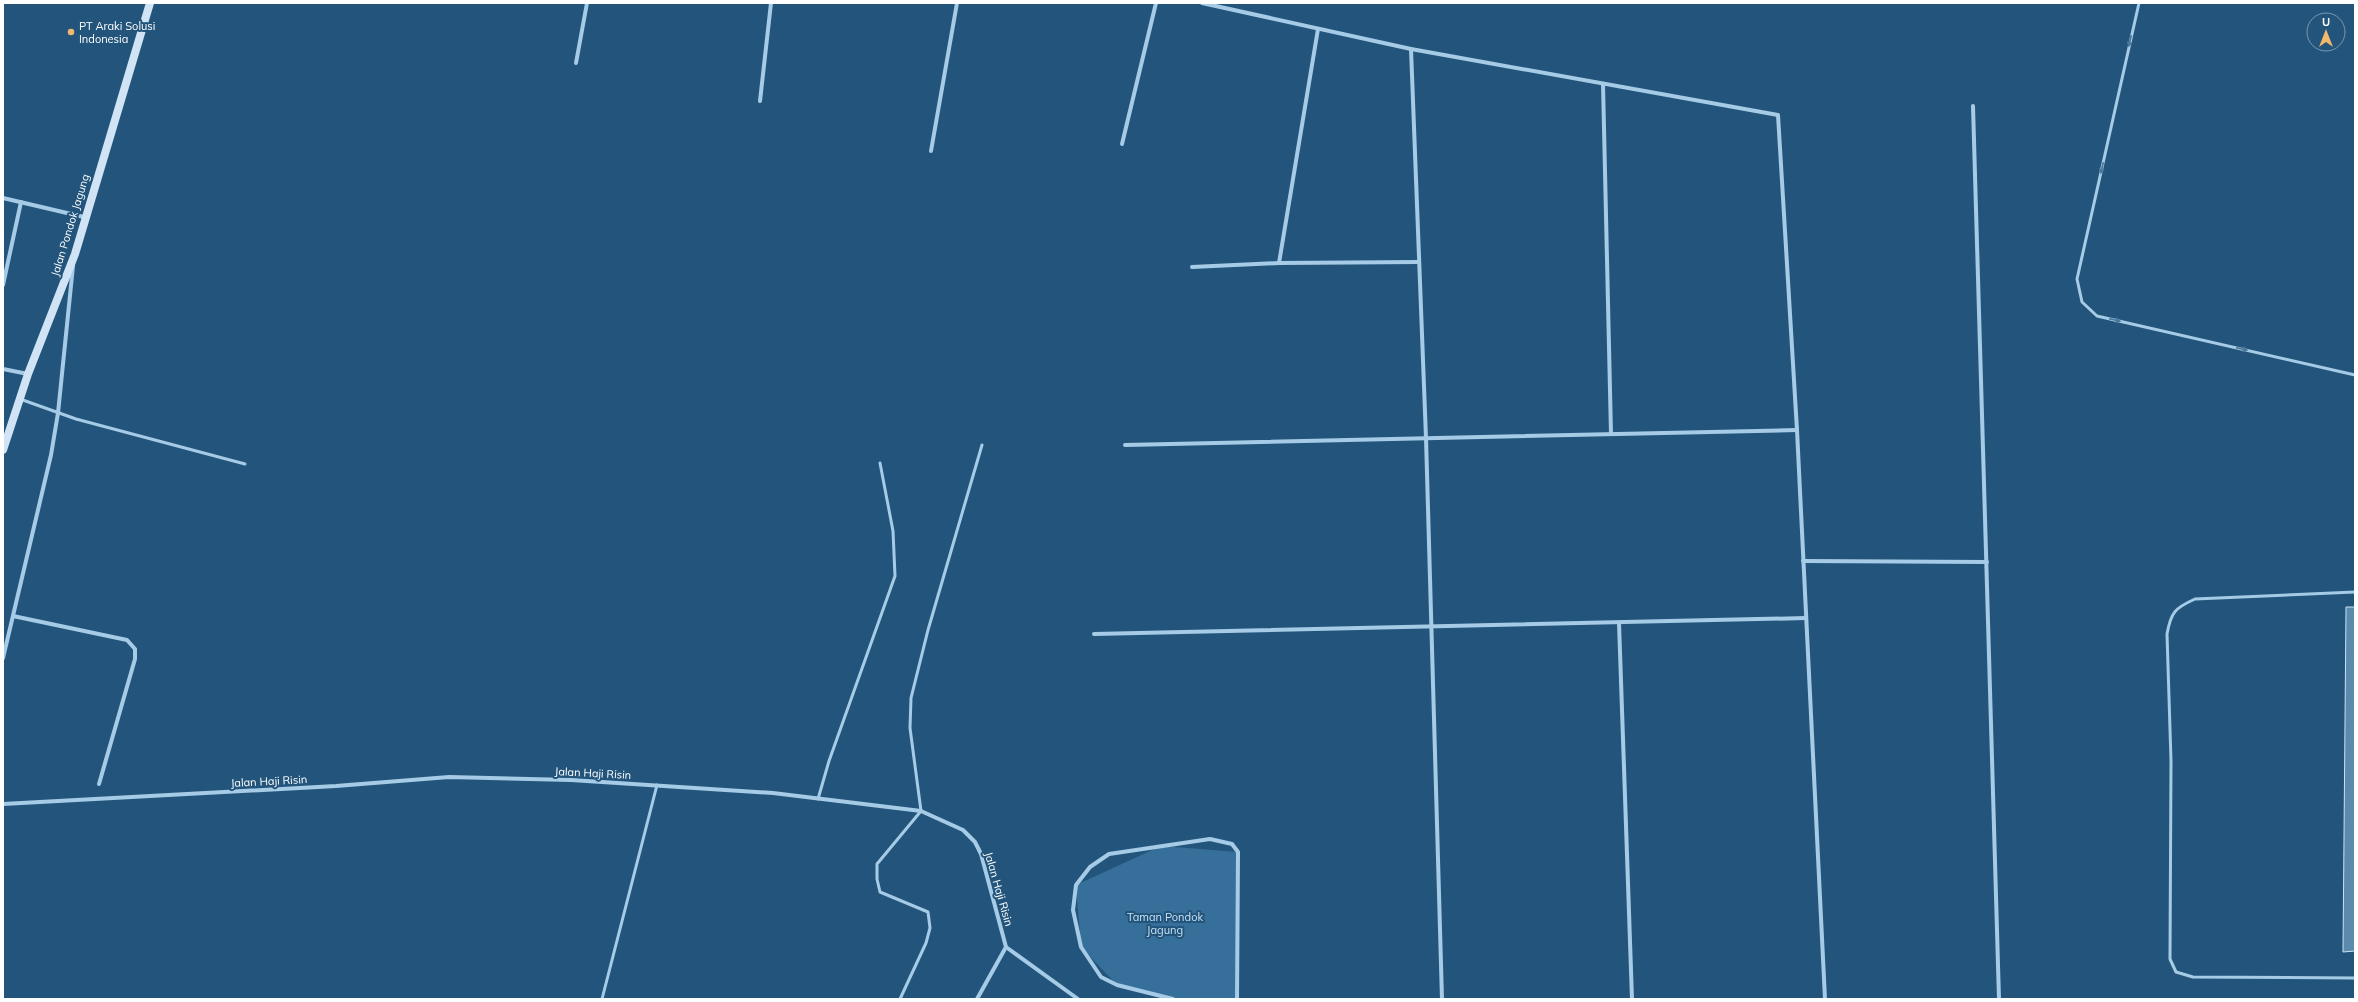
<svg xmlns="http://www.w3.org/2000/svg" width="2358" height="1002" font-family="Mulish,sans-serif">
<rect width="100%" height="100%" fill="#23557c"/>
<path fill="#366f9a" d="M 1161,846 L 1238,852 L 1237,999 L 1173,999 L 1117,985 L 1081,947 L 1076,885 Z"/>
<path fill="#5b8aad" stroke="#c9e2f5" d="M 2346,607 L 2355,607 L 2355,951 L 2343,952 Z"/>
<g fill="none" stroke-linecap="round" stroke-linejoin="round">
<g stroke="#a6cbe6" stroke-width="3">
<path d="M 2139,3 L 2077,279 L 2082,302 L 2097,316 L 2355,375"/>
<path d="M 20,399 L 76,419 L 245,464"/>
<path d="M 2355,592 L 2195,599 C 2175,608 2171,612 2167,634 L 2171,761 L 2170,959 L 2176,972 L 2193,977 L 2355,978"/>
<path d="M 818,799 L 829,761 L 895,576 L 893,531 L 880,463"/>
<path d="M 602,999 L 657,785"/>
<path d="M 900,999 L 926,943 L 930,928 L 928,912 L 880,892 L 877,879 L 877,864 L 921,811 L 910,728 L 911,698 L 928,630 L 982,445"/>
</g>
<g stroke="#a6cbe6" stroke-width="4">
<path d="M 1202,3 L 1411,49 L 1778,115 L 1797,430 L 1825,999"/>
<path d="M 1411,49 L 1426,438 L 1442,999"/>
<path d="M 576,63 L 587,3"/>
<path d="M 1603,84 L 1611,434"/>
<path d="M 760,101 L 771,3"/>
<path d="M 1973,106 L 1999,999"/>
<path d="M 1122,144 L 1156,3"/>
<path d="M 931,151 L 957,3"/>
<path d="M 3,198 L 84,217"/>
<path d="M 1279,263 L 1318,29"/>
<path d="M 1192,267 L 1279,263 L 1419,262"/>
<path d="M 3,285 L 21,202"/>
<path d="M 3,369 L 28,374"/>
<path d="M 1125,445 L 1797,430"/>
<path d="M 1803,561 L 1987,562"/>
<path d="M 13,616 L 127,640 L 135,649 L 135,659 L 99,784"/>
<path d="M 1619,623 L 1632,999"/>
<path d="M 1094,634 L 1806,618"/>
<path d="M 3,658 L 51,455 L 58,413 L 73,266"/>
<path d="M 3,804 L 336,786 L 449,777 L 571,780 L 773,793 L 921,811 L 963,830 L 975,842 L 981,854 L 1006,947 L 1078,999"/>
<path d="M 977,999 L 1006,947"/>
<path d="M 1173,999 L 1117,985 L 1101,977 L 1081,947 L 1073,910 L 1076,885 L 1090,867 L 1109,854 L 1210,839 L 1232,844 L 1238,852 L 1237,999"/>
</g>
<path stroke="#d0e4f5" stroke-width="8" d="M 3,450 L 28,374 L 75,254 L 150,3"/>
</g>
<defs><path id="oneway-solid" d="M-6-.8H1V-3.2L6.5 0L1 3.2V.8H-6Z"/></defs>
<g fill="#4a789c">
<use href="#oneway-solid" transform="translate(2130 41) rotate(103)"/>
<use href="#oneway-solid" transform="translate(2102 168) rotate(103)"/>
<use href="#oneway-solid" transform="translate(2115 320) rotate(13)"/>
<use href="#oneway-solid" transform="translate(2242 349) rotate(13)"/>
</g>
<circle fill="#f1b969" stroke="#23557c" stroke-width="1.5" cx="71" cy="32" r="4"/>
<g text-anchor="middle" stroke-width="4" stroke-linejoin="round" paint-order="stroke">
<g font-size="11" fill="#fff" stroke="#23557c" text-anchor="start">
<text x="79" y="30">PT Araki Solusi<tspan x="79" dy="13">Indonesia</tspan></text>
</g>
<g font-size="11" fill="#fff" stroke="#23557c">
<text transform="translate(70 225) rotate(-73)" y="4">Jalan Pondok Jagung</text>
<text transform="translate(593 773) rotate(3)" y="4">Jalan Haji Risin</text>
<text transform="translate(269 781) rotate(-3)" y="4">Jalan Haji Risin</text>
<text transform="translate(999 889) rotate(74)" y="4">Jalan Haji Risin</text>
</g>
<g font-size="11" fill="#c9e2f5" stroke="#23557c">
<text x="1165" y="921">Taman Pondok<tspan x="1165" dy="13">Jagung</tspan></text>
</g>
</g>
<rect width="2358" height="1002" fill="none" stroke="#ffffff" stroke-width="8"/>
<g transform="translate(2326 32)"><circle r="19" fill="#23557c" stroke="#7b99b0"/>
<path d="M0-3L7 15L0 10L-7 15Z" fill="#f1b969"/>
<text y="-6" font-size="11" font-weight="bold" text-anchor="middle" fill="#ffffff">U</text>
</g>
</svg>
